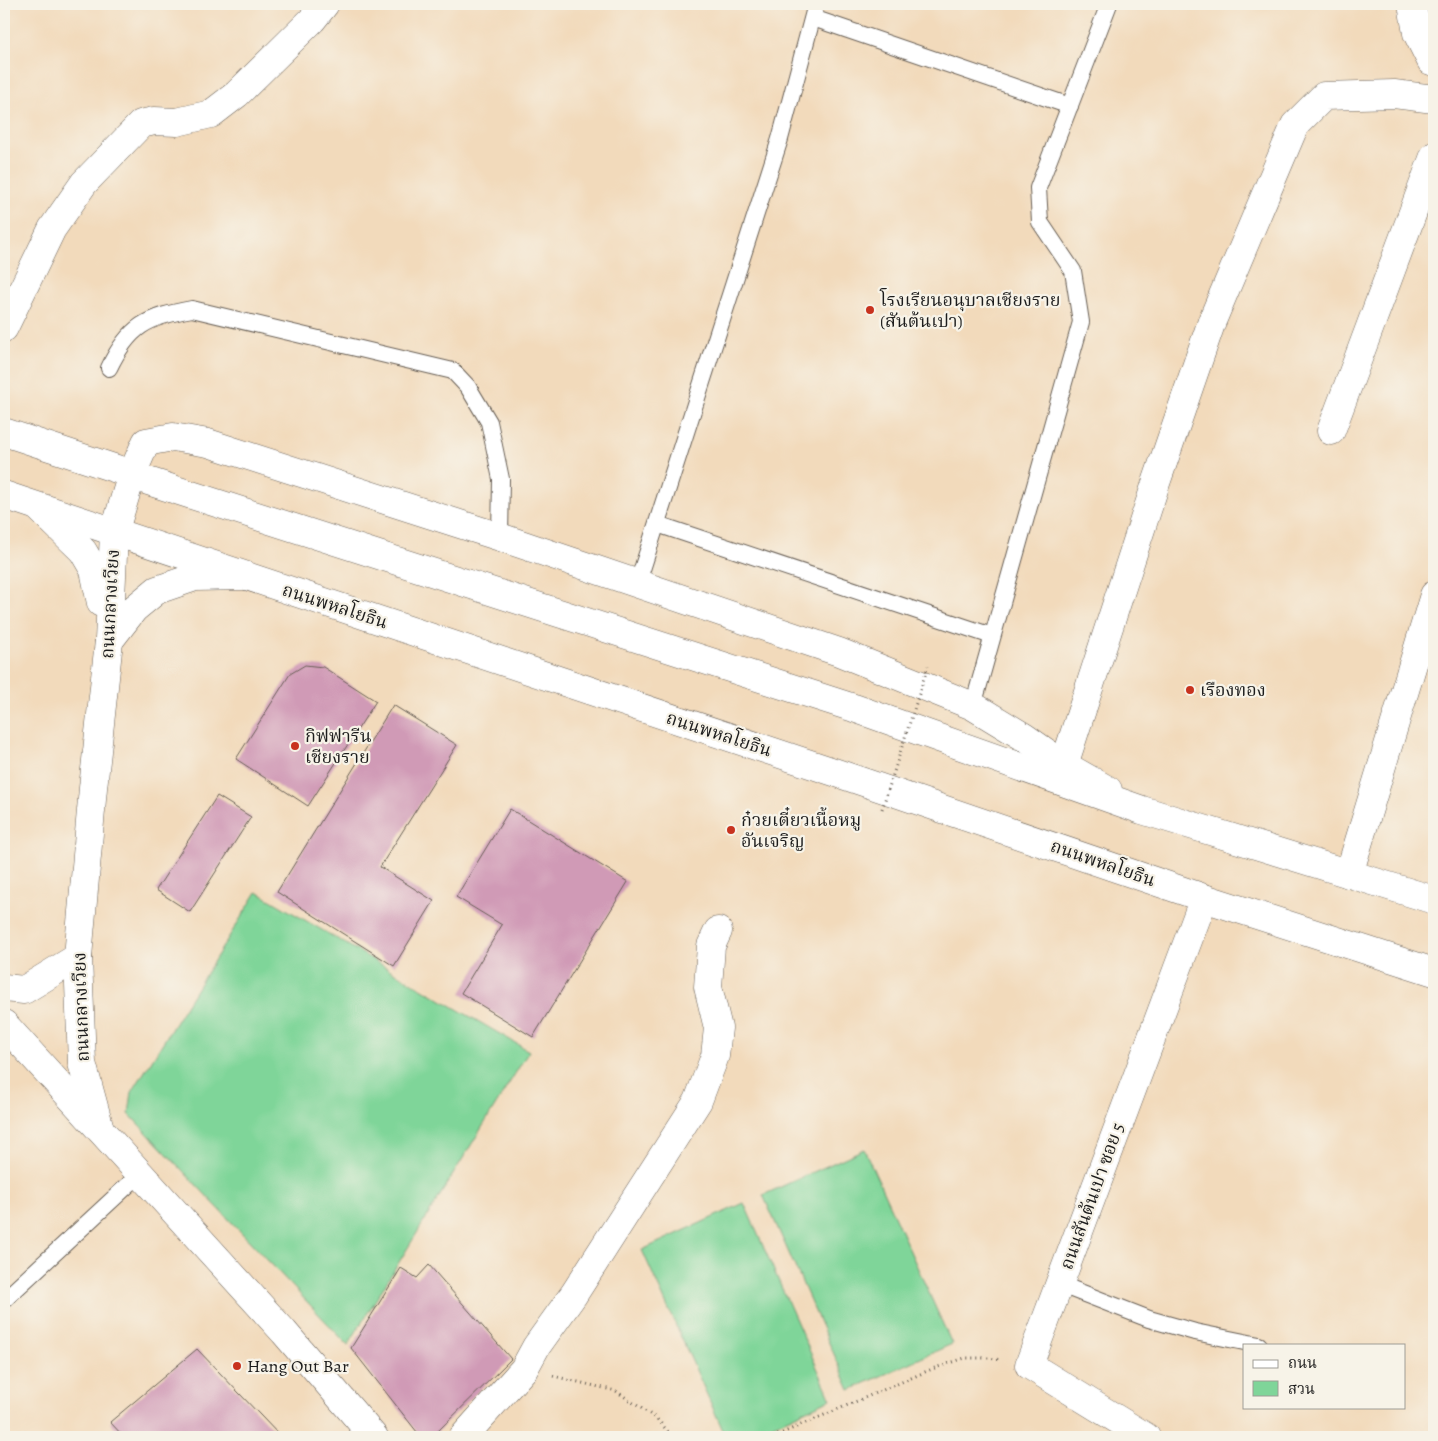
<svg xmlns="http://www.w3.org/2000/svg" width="1438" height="1441" font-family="Alegreya,'Noto Serif Thai',serif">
<rect width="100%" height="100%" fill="#f7f3e8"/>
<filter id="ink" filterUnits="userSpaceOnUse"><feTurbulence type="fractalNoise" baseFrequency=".02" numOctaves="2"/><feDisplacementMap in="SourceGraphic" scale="10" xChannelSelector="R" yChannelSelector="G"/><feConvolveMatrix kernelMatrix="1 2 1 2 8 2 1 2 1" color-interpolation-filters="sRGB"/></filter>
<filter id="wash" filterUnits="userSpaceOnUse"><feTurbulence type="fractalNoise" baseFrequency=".0096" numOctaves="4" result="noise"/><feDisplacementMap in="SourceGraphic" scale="20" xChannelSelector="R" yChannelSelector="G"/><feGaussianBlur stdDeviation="1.12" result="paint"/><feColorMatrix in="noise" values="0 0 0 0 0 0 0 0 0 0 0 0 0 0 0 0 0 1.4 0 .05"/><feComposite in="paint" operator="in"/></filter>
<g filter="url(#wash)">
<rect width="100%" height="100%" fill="#f2dabb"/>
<g fill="#7fd599" stroke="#4e785a">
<path d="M 257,892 L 529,1051 L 348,1345 L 129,1114 L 132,1092 Z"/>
<path d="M 864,1149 L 952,1344 L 850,1390 L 763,1195 Z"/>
<path d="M 744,1203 L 831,1399 L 747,1437 L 726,1437 L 642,1250 Z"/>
</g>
<g id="blocks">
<g fill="#d09ab6">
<path d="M 305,665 L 323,667 L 376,701 L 308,806 L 236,759 L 290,674 Z"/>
<path d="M 393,705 L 457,745 L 380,867 L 434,901 L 394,966 L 277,892 Z"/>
<path d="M 217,796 L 251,817 L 190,912 L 156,890 Z"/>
<path d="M 510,809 L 628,882 L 533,1037 L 461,993 L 502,925 L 456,897 Z"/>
<path d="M 429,1265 L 511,1359 L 432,1437 L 421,1437 L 351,1348 L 401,1268 L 417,1278 Z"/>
<path d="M 197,1349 L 281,1437 L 124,1437 L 110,1422 Z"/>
</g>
</g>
</g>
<g filter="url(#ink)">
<use href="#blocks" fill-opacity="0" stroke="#675e54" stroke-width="1"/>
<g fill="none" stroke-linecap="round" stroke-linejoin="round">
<defs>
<g id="lane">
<path d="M 813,18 L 1070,106"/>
<path d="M 109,368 C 129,326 147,317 192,309 L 453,371 L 468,387 L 489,422 L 501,479 L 500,537"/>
<path d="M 657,524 L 992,636"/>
<path d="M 637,585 L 780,139 L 816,4"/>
<path d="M 973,706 L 1081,322 L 1073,271 L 1040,222 L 1038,188 L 1109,4"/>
<path d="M 1059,1284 L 1149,1319 L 1195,1332 L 1259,1345"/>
<path d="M 4,1300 L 140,1174"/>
</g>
<g id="street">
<path d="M 1412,4 L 1417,33 L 1431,61 L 1434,62"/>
<path d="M 4,328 L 52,229 L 84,183 L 141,124 L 154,121 L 177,122 L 211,114 L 237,94 L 312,20 L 325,4"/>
<path d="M 1331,431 L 1434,156"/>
<path d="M 1064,765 L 1156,483 L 1212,321 L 1295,125 L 1324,96 L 1394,94 L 1434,99"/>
<path d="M 1349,874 L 1434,595"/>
<path d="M 463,1437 L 524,1369 L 536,1347 L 574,1294 L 698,1101 L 715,1056 L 718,1028 L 708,987 L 711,946 L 718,931"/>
<path d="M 1146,1437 L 1029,1365 L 1204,898"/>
</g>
<g id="secondary">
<path d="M 39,508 L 83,551 L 94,570 L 101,603"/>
<path d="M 109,641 L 134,609 L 157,590 L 195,577 L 242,576"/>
<path d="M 4,988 L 24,990 L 78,957"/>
<path d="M 4,1024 L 284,1332 L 374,1437"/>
<path d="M 100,1129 L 82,1063 L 78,957 L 93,788 L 109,641 L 114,533 L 132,474 L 146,442 L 173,437 L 208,443 L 500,537 L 839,652 L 973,706 L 1024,737 L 1064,765 L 1108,790"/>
</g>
<g id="primary">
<path d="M 4,432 L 132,474 L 145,480 L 854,708 L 1142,810 L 1434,900"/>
<path d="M 4,495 L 834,772 L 1204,898 L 1434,972"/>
</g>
</defs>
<use href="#lane" stroke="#675e54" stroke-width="18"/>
<use href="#street" stroke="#675e54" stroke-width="29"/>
<use href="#secondary" stroke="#675e54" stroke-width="29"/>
<use href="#primary" stroke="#675e54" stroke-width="29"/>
<g stroke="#675e54" stroke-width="3" stroke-dasharray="1 4" stroke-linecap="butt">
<path d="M 553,1376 L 616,1391 L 657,1419 L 673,1437"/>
<path d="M 773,1437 L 932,1369 L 965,1358 L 989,1358 L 1002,1360"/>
</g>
<use href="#lane" stroke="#fff" stroke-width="16"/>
<use href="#street" stroke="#fff" stroke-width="28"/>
<use href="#secondary" stroke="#fff" stroke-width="28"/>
<use href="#primary" stroke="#fff" stroke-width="28"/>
<path stroke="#675e54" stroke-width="3" stroke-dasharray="1 4" stroke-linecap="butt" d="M 882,809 L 928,666"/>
</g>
</g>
<g fill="#c8321e" stroke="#f7f3e8" stroke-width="2">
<circle cx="870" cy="310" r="5"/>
<circle cx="1190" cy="690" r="5"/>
<circle cx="295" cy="746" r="5"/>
<circle cx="731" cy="830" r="5"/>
<circle cx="237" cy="1366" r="5"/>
</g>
<g text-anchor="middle" stroke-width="4.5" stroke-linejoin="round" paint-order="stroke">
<g font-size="18" fill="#1c1c1c" stroke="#f7f3e8" text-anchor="start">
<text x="880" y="306">โรงเรียนอนุบาลเชียงราย<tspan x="880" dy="21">(สันต้นเปา)</tspan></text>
<text x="1200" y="696">เรืองทอง</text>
<text x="305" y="742">กิฟฟารีน<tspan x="305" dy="21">เชียงราย</tspan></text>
<text x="741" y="826">ก๋วยเตี๋ยวเนื้อหมู<tspan x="741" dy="21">อันเจริญ</tspan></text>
<text x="247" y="1372">Hang Out Bar</text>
</g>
<g font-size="18" fill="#1c1c1c" stroke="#f7f3e8">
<text transform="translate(110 604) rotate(-87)" y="6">ถนนกลางเวียง</text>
<text transform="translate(335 606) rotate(18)" y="6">ถนนพหลโยธิน</text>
<text transform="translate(719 734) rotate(18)" y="6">ถนนพหลโยธิน</text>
<text transform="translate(1103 863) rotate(19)" y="6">ถนนพหลโยธิน</text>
<text transform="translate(81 1007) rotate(-92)" y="6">ถนนกลางเวียง</text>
<text transform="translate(1092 1196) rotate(-70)" y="6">ถนนสันต้นเปา ซอย 5</text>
</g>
</g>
<rect width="1438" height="1441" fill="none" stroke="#f7f3e8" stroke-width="20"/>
<rect x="1243" y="1344" width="162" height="65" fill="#f7f3e8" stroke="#9f9d96"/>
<rect x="1253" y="1360" width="25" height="8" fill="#ffffff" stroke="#9f9d96"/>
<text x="1288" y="1368" font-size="15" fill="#1c1c1c">ถนน</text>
<rect x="1253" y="1381" width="25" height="15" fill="#7fd599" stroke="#9f9d96"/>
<text x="1288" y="1394" font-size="15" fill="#1c1c1c">สวน</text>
</svg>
